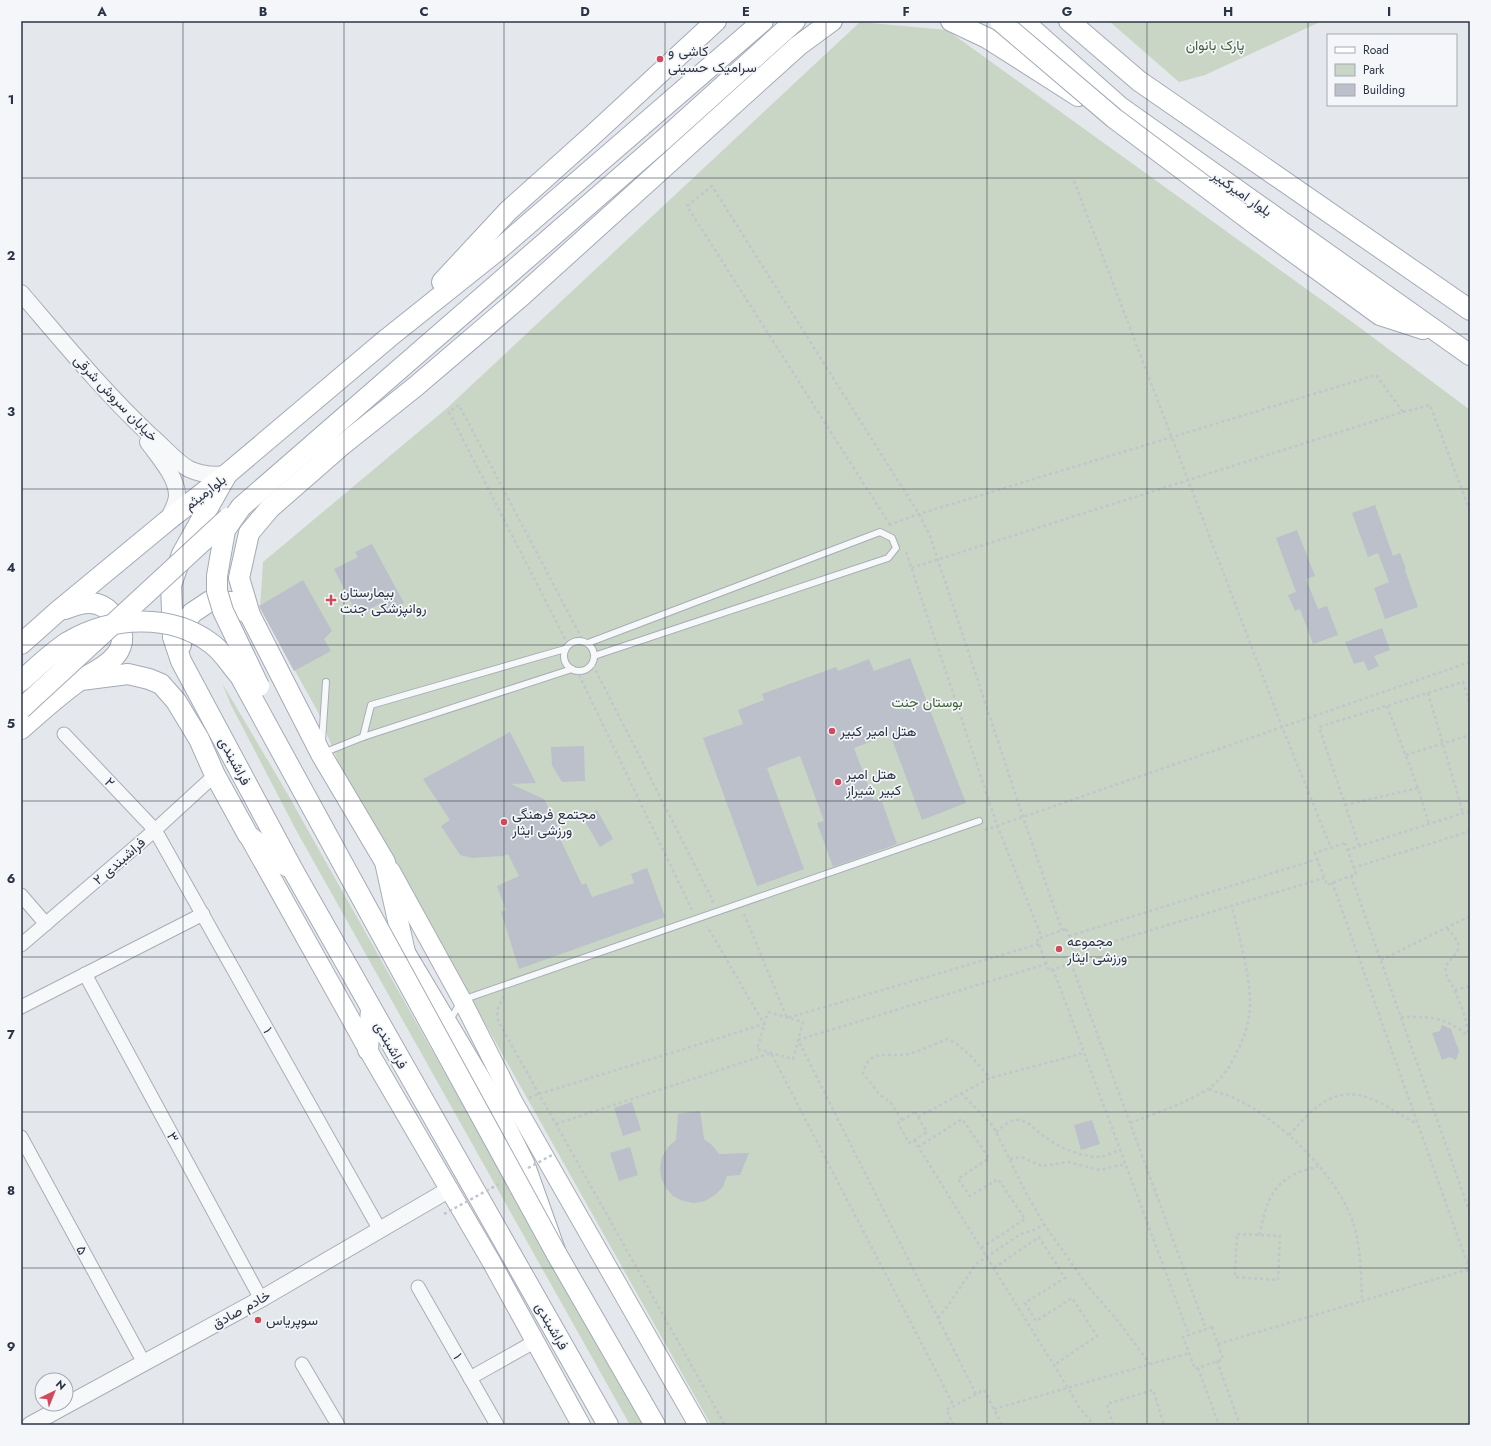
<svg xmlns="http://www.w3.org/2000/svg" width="1491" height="1446" font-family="Jost,Vazirmatn,sans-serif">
<rect width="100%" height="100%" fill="#e4e7ec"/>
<g fill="#c9d6c5">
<path d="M 1109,21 L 1322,21 L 1205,75 L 1179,82 Z"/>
<path d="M 860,22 L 947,30 L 1355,324 L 1470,410 L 1470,1425 L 711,1425 L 339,764 L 318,712 L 260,608 L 263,562 L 446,409 Z"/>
<path d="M 222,683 L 287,793 L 643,1425 L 630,1425 L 296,830 L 231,705 Z"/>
</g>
<g fill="#bbc0ca">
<path d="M 1375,505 L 1393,556 L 1400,553 L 1406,569 L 1405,570 L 1418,607 L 1385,619 L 1374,588 L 1389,582 L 1378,553 L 1368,557 L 1352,513 Z"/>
<path d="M 1297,530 L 1315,576 L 1306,579 L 1318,609 L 1327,606 L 1338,635 L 1313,644 L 1300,609 L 1295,611 L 1288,595 L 1296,592 L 1276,538 Z"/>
<path d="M 372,544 L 404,603 L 386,613 L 381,603 L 358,616 L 334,569 L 358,557 L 355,552 Z"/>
<path d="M 303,580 L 332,631 L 324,639 L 331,651 L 294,671 L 259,606 Z"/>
<path d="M 1382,628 L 1390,650 L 1374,656 L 1379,666 L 1368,671 L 1364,661 L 1354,664 L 1345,642 Z"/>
<path d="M 910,658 L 966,803 L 922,820 L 890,734 L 854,748 L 874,801 L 880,796 L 897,844 L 833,867 L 817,823 L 824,821 L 800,756 L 767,768 L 804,869 L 757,886 L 703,738 L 743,724 L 738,710 L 764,700 L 762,694 L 836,667 L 838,671 L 869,659 L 874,671 Z"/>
<path d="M 510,732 L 536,783 L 511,784 L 544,799 L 558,827 L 555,828 L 582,885 L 586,883 L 592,897 L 634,883 L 631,874 L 647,868 L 665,917 L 519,969 L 501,912 L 506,910 L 497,886 L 519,876 L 508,854 L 502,856 L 472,858 L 460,855 L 441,826 L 450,820 L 423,779 Z"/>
<path d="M 584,746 L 585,781 L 562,782 L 552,765 L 551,747 Z"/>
<path d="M 597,810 L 613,839 L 600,847 L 583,818 Z"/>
<path d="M 1442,1025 L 1451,1029 L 1459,1051 L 1456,1060 L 1450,1057 L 1442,1060 L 1432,1033 L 1440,1031 Z"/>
<path d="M 632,1102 L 641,1130 L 623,1136 L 614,1108 Z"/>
<path d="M 700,1111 L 704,1139 L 713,1146 L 719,1154 L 749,1153 L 740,1175 L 727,1176 L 723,1187 L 715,1195 L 705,1201 L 694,1203 L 683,1201 L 673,1196 L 666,1188 L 661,1178 L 660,1167 L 662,1157 L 668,1147 L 676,1140 L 678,1114 Z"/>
<path d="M 1092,1120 L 1100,1144 L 1081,1150 L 1074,1125 Z"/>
<path d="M 630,1147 L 638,1175 L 619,1181 L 610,1153 Z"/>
</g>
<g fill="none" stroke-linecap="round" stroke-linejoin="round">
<defs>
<g id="service">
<circle cx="579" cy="656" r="15"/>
<path d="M 588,643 L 880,532 L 892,538 L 896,548 L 888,558 L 594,656"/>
<path d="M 363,737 L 371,705 L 565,649"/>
<path d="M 322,742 L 326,682"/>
<path d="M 323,753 L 363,737 L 572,669"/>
<path d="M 450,1020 L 462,1000 L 979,821"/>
</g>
<g id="minor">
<path d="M 64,734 L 155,830 L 380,1230"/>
<path d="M 21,895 L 46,924"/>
<path d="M 21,945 L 155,830 L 215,775"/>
<path d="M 85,974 L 261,1299"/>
<path d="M 21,1007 L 203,914"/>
<path d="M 21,1137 L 144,1363"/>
<path d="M 418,1287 L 497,1425"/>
<path d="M 302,1364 L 338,1425"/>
<path d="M 470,1378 L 534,1342"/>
</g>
<g id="tertiary">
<path d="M 21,293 C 64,343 105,393 152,437 C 164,447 176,462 189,469 C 202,475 213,476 227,474"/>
<path d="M 148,442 C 158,456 177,477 177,495 C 177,504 171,513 167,521"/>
<path d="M 30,1425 L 261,1299 L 450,1189"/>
</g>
<g id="secondary">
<path d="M 250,839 L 368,1050 L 492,1263 L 581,1425"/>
<path d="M 391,871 L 462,1000 L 514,1103 L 698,1425"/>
</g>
<g id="primary">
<path d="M 951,21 L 987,38 L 1078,96"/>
<path d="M 1023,21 L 1120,107 L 1470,355"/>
<path d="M 1069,21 L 1139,81 L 1470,310"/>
<path d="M 1259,227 L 1380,315 L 1423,329"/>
<path d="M 442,282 L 508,211 L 595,133 L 716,21"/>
<path d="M 227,474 L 182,554 L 171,585 L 173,637 L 181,661 L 294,872 L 608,1425"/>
<path d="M 241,507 L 663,140 L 795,21"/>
<path d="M 21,644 L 57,612 L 167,521 L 227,474 L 388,338 L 497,251 L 763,21"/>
<path d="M 181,645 L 181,630 L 192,613 L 210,601 L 231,602 L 250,615"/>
<path d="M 81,680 L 128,674 L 149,679 L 161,684 L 176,701 L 199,739 L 215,775 L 248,835 L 286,866"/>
<path d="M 21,729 C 40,712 59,695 80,680 C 92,673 106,667 115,656 C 118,653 121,646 122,642 C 124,628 112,608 97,604 C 86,601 75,605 65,609"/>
<path d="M 401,946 L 491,1097 L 524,1163 L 556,1253 L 655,1425"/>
<path d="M 406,957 L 385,862 L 321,754 L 250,615 L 239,578 L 249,533 L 270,508 L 341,446 L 415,387 L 517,300 L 798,46 L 832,21"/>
<path d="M 368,1050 L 371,1009"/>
</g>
</defs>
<use href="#service" stroke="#a9aeb7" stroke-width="8"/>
<use href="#minor" stroke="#a9aeb7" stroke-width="15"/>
<use href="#tertiary" stroke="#a9aeb7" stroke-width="18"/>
<use href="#secondary" stroke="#a9aeb7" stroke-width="20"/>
<use href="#primary" stroke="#a3abb8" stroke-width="22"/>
<g stroke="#c2c5cb" stroke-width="2.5" stroke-dasharray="3 3" stroke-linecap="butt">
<path d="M 1074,181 L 1281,724 L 1331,848"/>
<path d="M 1403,412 L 1430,405 L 1470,511"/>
<path d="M 889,525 L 919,514 L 1376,375 L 1403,412 L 911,568"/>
<path d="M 890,525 L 687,206 L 712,186 L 919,514 L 930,536 L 1023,817 L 1062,930"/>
<path d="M 906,552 L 997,825 L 1042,938"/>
<path d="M 565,639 L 449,412 L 459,405 L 581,637"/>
<path d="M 593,665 L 713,901 L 711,902"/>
<path d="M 579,675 L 692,910"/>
<path d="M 1428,693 L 1463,813"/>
<path d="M 1387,706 L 1418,788"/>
<path d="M 1406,755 L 1470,735"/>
<path d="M 1345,805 L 1418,788 L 1429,824"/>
<path d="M 985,830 L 1470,662"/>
<path d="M 1345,843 L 1356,874 L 1327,885 L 1315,853 Z"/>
<path d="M 1359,846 L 1319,727 L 1463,682 L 1470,705"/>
<path d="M 1347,850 L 1470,811"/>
<path d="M 1353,868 L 1470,831"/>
<path d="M 1351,876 L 1470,1213"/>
<path d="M 1332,882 L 1466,1260"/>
<path d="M 744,914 L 787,1018 L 1039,944"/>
<path d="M 1447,928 C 1465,949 1460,947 1445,967 L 1447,977 L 1455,990 L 1470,986"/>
<path d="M 1066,929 L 1078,961 L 1049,971 L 1037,939 Z"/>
<path d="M 1069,936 L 1318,859"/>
<path d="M 1075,953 L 1324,878"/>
<path d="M 1381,960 L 1470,916"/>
<path d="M 1071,963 L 1206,1329"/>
<path d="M 1053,969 L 1189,1335"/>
<path d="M 1455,990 C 1458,999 1462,1008 1465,1017 C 1467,1023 1467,1034 1470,1038"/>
<path d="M 504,996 L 497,1010 L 498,1021 L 725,1425"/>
<path d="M 768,1012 L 803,1022 L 793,1059 L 757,1049 Z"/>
<path d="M 1401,1017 C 1429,1016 1446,1017 1468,1036"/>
<path d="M 1209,1089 C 1216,1092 1224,1094 1232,1097 C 1280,1119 1338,1175 1354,1225 C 1361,1249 1361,1276 1362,1301"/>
<path d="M 961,1093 L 993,1126 L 1027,1195 L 1044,1224 L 1086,1284 L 1118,1321 L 1150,1364"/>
<path d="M 539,1094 L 764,1024 L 707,926"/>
<path d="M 529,1098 L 538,1094"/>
<path d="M 915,1112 L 927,1132 L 909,1143 L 898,1123 Z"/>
<path d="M 918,1117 L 990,1078 L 1084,1053"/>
<path d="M 902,1120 L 891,1103 L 880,1095 L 863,1073 C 869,1047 890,1058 909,1054 C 922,1050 935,1044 947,1039 C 965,1046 978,1065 990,1078"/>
<path d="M 1130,1123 C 1156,1113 1184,1104 1208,1089 C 1220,1081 1230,1067 1236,1054 C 1242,1042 1247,1030 1249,1017 C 1254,984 1239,939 1232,906"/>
<path d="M 556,1124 L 771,1053 L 954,1406"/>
<path d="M 996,1132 C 1002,1127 1009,1120 1017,1120 C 1029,1120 1036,1131 1045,1137 C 1058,1147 1084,1158 1100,1157 C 1106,1156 1114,1152 1120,1150"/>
<path d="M 1289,1135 C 1297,1127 1304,1118 1312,1111 C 1351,1076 1381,1104 1417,1124"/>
<path d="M 914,1140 L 1068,1388 L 1079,1407 L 1094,1425"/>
<path d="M 918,1147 L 962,1119 L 989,1158 L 958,1179 L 970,1196 L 998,1179 L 1025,1219 L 981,1248"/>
<path d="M 1010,1159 L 1021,1157 L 1042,1166 L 1069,1162 L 1100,1170 L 1125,1164"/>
<path d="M 1237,1234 L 1280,1236 L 1278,1280 L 1235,1277 Z"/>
<path d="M 1259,1235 C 1266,1209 1268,1187 1295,1174 C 1302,1170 1311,1169 1318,1166"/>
<path d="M 994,1268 L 1039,1237 L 1065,1278 L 1025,1303 L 1036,1321 L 1072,1298 L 1097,1336 L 1054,1365"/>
<path d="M 1466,1270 L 1468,1265 L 1466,1260 L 1470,1259"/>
<path d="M 938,1318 L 949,1304 L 976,1264 L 1021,1234 L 1034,1230 L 1044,1224"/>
<path d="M 1212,1327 L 1223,1359 L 1195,1369 L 1183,1337 Z"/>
<path d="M 1218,1344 L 1466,1270 L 1470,1272"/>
<path d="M 1217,1361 L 1240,1425"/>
<path d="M 1198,1368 L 1219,1425"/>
<path d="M 976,1394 L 798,1040 L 1046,964"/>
<path d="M 994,1409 L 1189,1353"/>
<path d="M 940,1425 L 952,1422"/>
<path d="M 954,1425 L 946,1410 L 984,1390 L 1002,1425"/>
<path d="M 1084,1425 L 1085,1425"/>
<path d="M 1113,1425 L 1107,1404 L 1153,1390 L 1164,1425"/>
</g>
<use href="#service" stroke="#f7f8fa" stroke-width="6"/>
<use href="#minor" stroke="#f7f8fa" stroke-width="13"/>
<use href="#tertiary" stroke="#f7f8fa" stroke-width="16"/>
<use href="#secondary" stroke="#fff" stroke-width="18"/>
<use href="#primary" stroke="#fff" stroke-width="20"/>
<defs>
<g id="primary-bridge">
<path d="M 1000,21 L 1114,118 L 1259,227"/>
<path d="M 241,507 L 225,530 L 217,576 L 217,591 L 223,611 L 259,686"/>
<path d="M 21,681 C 36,668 51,653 68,642 C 111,616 171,613 212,644 C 223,652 231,666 240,676 L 556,1253"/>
<path d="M 21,709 L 228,518"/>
</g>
</defs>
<use href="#primary-bridge" stroke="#a3abb8" stroke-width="22" stroke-linecap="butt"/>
<g stroke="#c2c5cb" stroke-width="2.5" stroke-dasharray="3 3" stroke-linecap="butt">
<path d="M 528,1168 L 552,1155"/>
<path d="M 444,1214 L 499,1184"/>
</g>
<use href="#primary-bridge" stroke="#fff" stroke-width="20"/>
</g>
<path fill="none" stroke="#2b3445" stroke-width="1" stroke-opacity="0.55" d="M 183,21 L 183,1425M 344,21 L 344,1425M 504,21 L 504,1425M 665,21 L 665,1425M 826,21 L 826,1425M 987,21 L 987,1425M 1147,21 L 1147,1425M 1308,21 L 1308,1425M 21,178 L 1470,178M 21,334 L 1470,334M 21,489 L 1470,489M 21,645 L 1470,645M 21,801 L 1470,801M 21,957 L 1470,957M 21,1112 L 1470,1112M 21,1268 L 1470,1268"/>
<g fill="#d1495b" stroke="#f4f6f9" stroke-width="1.5">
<circle cx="660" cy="59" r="4"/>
<path d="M329 594h4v4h4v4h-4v4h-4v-4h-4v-4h4z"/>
<circle cx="832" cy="731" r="4"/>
<circle cx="838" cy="782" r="4"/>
<circle cx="504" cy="822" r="4"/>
<circle cx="1059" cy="949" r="4"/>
<circle cx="258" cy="1320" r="4"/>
</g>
<g text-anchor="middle" stroke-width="3.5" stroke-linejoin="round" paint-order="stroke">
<g font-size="14" fill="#3f6138" stroke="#f4f6f9">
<text x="1215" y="50">پارک بانوان</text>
<text x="927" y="707">بوستان جنت</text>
</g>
<g font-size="14" fill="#2b3445" stroke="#f4f6f9" text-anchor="start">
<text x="668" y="56">کاشی و<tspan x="668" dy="16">سرامیک حسینی</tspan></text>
<text x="340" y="597">بیمارستان<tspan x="340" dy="16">روانپزشکی جنت</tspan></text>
<text x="840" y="736">هتل امیر کبیر</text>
<text x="846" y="779">هتل امیر<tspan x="846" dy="16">کبیر شیراز</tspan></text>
<text x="512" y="819">مجتمع فرهنگی<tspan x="512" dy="16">ورزشی ایثار</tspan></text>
<text x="1067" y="946">مجموعه<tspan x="1067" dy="16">ورزشی ایثار</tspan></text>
<text x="266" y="1325">سوپریاس</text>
</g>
<g font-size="14" fill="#2b3445" stroke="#f4f6f9">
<text transform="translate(1242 193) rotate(35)" y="5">بلوار امیرکبیر</text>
<text transform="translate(116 398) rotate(46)" y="5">خیابان سروش شرقی</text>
<text transform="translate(205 492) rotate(-38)" y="5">بلوارمیثم</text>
<text transform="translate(235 761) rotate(62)" y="5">فراشبندی</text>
<text transform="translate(110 782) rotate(47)" y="5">۲</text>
<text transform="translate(119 861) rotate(-41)" y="5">۲ فراشبندی</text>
<text transform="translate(268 1030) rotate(61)" y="5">۱</text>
<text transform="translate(391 1045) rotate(60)" y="5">فراشبندی</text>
<text transform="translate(173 1137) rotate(62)" y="5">۳</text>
<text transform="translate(82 1250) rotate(61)" y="5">۵</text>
<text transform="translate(241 1309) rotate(-29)" y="5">خادم صادق</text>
<text transform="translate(552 1326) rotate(60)" y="5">فراشبندی</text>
<text transform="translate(458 1356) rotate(60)" y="5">۱</text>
</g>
</g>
<rect width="1491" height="1446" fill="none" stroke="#f4f6f9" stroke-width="44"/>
<rect x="1327" y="34" width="130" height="72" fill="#f4f6f9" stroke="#a4a8b1"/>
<rect x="1335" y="47" width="20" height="6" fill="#ffffff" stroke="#a4a8b1"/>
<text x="1363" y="54" font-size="12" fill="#2b3445">Road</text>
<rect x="1335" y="64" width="20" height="12" fill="#c9d6c5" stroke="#a4a8b1"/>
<text x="1363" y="74" font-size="12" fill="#2b3445">Park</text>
<rect x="1335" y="84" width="20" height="12" fill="#bbc0ca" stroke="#a4a8b1"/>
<text x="1363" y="94" font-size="12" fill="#2b3445">Building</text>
<g transform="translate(54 1392) rotate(43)"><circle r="19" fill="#f4f6f9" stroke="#a4a8b1"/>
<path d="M0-3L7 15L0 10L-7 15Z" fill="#d1495b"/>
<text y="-6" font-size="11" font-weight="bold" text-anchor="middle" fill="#2b3445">N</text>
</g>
<rect x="22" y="22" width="1447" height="1402" fill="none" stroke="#2b3445" stroke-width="1.5"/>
<g font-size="13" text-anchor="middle" font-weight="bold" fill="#2b3445">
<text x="102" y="16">A</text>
<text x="263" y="16">B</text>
<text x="424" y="16">C</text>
<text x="585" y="16">D</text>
<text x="746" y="16">E</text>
<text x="906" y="16">F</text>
<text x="1067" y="16">G</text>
<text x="1228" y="16">H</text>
<text x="1389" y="16">I</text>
<text x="11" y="104">1</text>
<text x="11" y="260">2</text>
<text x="11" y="416">3</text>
<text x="11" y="572">4</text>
<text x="11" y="728">5</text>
<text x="11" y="883">6</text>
<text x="11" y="1039">7</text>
<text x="11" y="1195">8</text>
<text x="11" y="1351">9</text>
</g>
</svg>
